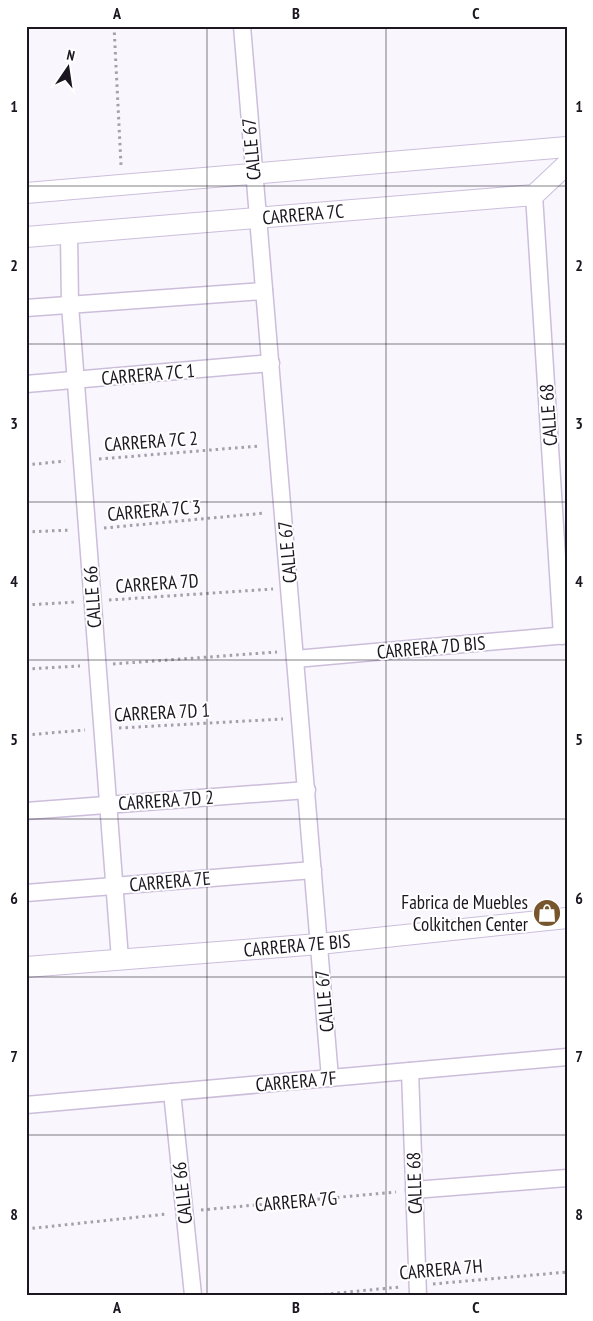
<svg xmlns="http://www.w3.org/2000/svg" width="593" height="1321" font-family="'PT Sans Narrow',sans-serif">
<rect width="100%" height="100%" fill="#f9f6fd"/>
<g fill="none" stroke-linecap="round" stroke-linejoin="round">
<defs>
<g id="minor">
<path d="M 242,26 L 330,1078"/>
<path d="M 534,195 L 562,636"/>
<path d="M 69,234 L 70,305 L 120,959"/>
<path d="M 26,308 L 264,291"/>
<path d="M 26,384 L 271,363"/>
<path d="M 295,659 L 567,635"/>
<path d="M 26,811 L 307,790"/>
<path d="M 26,893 L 313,870"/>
<path d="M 410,1071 L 418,1295"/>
<path d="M 172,1092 L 193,1295"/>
<path d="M 26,1105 L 567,1057"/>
<path d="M 414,1190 L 567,1178"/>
</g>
<g id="tertiary">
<path d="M 26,193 L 567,147"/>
<path d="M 26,237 L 534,195 L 567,164"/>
<path d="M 26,967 L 319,944 L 567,918"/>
</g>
</defs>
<use href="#minor" stroke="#ccbedb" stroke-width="19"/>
<use href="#tertiary" stroke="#ccbedb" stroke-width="22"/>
<g stroke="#a4a0a9" stroke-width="3" stroke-dasharray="2.5 4" stroke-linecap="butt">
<path d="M 114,26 L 121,165"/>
<path d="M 99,459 L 260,446"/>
<path d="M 26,465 L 65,461"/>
<path d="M 104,528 L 265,513"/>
<path d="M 26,532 L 71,530"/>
<path d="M 109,600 L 273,589"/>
<path d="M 26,605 L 76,602"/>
<path d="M 113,664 L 277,652"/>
<path d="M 26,669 L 80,666"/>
<path d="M 119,728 L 283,719"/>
<path d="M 26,735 L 85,730"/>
<path d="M 201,1210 L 396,1192"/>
<path d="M 26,1229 L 167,1214"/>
<path d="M 433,1284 L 567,1272"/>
<path d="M 318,1295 L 400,1287"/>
</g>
<use href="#minor" stroke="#fff" stroke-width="16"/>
<use href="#tertiary" stroke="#fff" stroke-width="20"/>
</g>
<path fill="none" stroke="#1b1620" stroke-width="1" stroke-opacity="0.55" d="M 207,26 L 207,1295M 386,26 L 386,1295M 26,186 L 567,186M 26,344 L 567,344M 26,502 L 567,502M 26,660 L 567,660M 26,819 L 567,819M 26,977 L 567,977M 26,1135 L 567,1135"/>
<defs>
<symbol id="shop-disc" viewBox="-11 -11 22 22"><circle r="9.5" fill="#77552d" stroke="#fff"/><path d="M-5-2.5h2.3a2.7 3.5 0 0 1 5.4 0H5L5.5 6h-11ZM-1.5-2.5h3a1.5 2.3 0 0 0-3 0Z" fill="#fff"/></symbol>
</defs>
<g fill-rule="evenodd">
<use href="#shop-disc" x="531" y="897" width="32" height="32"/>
</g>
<g text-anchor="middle" stroke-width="4" stroke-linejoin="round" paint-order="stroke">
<g font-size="19" fill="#1b1620" stroke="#fff">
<text transform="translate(251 149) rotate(-95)" y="7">CALLE 67</text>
<text transform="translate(303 214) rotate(-5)" y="7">CARRERA 7C</text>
<text transform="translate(148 374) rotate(-5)" y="7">CARRERA 7C 1</text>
<text transform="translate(548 415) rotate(-94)" y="7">CALLE 68</text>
<text transform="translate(151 441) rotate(-4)" y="7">CARRERA 7C 2</text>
<text transform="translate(154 510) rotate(-5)" y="7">CARRERA 7C 3</text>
<text transform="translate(287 552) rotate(-95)" y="7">CALLE 67</text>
<text transform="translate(157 583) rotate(-4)" y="7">CARRERA 7D</text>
<text transform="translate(92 597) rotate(-94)" y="7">CALLE 66</text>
<text transform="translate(431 647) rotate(-5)" y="7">CARRERA 7D BIS</text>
<text transform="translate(162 712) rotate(-3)" y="7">CARRERA 7D 1</text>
<text transform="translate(166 800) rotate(-4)" y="7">CARRERA 7D 2</text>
<text transform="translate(170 881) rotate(-5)" y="7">CARRERA 7E</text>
<text transform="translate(297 945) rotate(-5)" y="7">CARRERA 7E BIS</text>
<text transform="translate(324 1001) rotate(-95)" y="7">CALLE 67</text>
<text transform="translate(296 1081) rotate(-5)" y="7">CARRERA 7F</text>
<text transform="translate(414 1183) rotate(-92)" y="7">CALLE 68</text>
<text transform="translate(182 1193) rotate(-96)" y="7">CALLE 66</text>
<text transform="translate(296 1201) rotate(-5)" y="7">CARRERA 7G</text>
<text transform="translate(441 1269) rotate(-5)" y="7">CARRERA 7H</text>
</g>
<g font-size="19" fill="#1b1620" stroke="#fff" text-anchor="end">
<text x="528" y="909">Fabrica de Muebles<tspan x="528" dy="22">Colkitchen Center</tspan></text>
</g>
</g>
<rect width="593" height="1321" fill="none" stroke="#ffffff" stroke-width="55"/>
<g transform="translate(68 68) rotate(13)" stroke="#ffffff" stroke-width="4" paint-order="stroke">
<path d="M0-4L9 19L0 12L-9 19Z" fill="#1b1620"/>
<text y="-8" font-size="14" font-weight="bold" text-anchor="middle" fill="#1b1620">N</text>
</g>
<rect x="28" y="28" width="538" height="1266" fill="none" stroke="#1b1620" stroke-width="2"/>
<g font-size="16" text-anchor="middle" font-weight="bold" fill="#1b1620">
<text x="117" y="19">A</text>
<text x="296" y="19">B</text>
<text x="476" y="19">C</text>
<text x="14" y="112">1</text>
<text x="579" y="112">1</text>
<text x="14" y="271">2</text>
<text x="579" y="271">2</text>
<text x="14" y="429">3</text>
<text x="579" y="429">3</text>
<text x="14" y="587">4</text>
<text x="579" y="587">4</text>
<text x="14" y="745">5</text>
<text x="579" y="745">5</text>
<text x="14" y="904">6</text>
<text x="579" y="904">6</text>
<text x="14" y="1062">7</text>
<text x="579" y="1062">7</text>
<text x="14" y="1220">8</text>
<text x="579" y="1220">8</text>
<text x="117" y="1313">A</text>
<text x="296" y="1313">B</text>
<text x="476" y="1313">C</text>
</g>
</svg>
